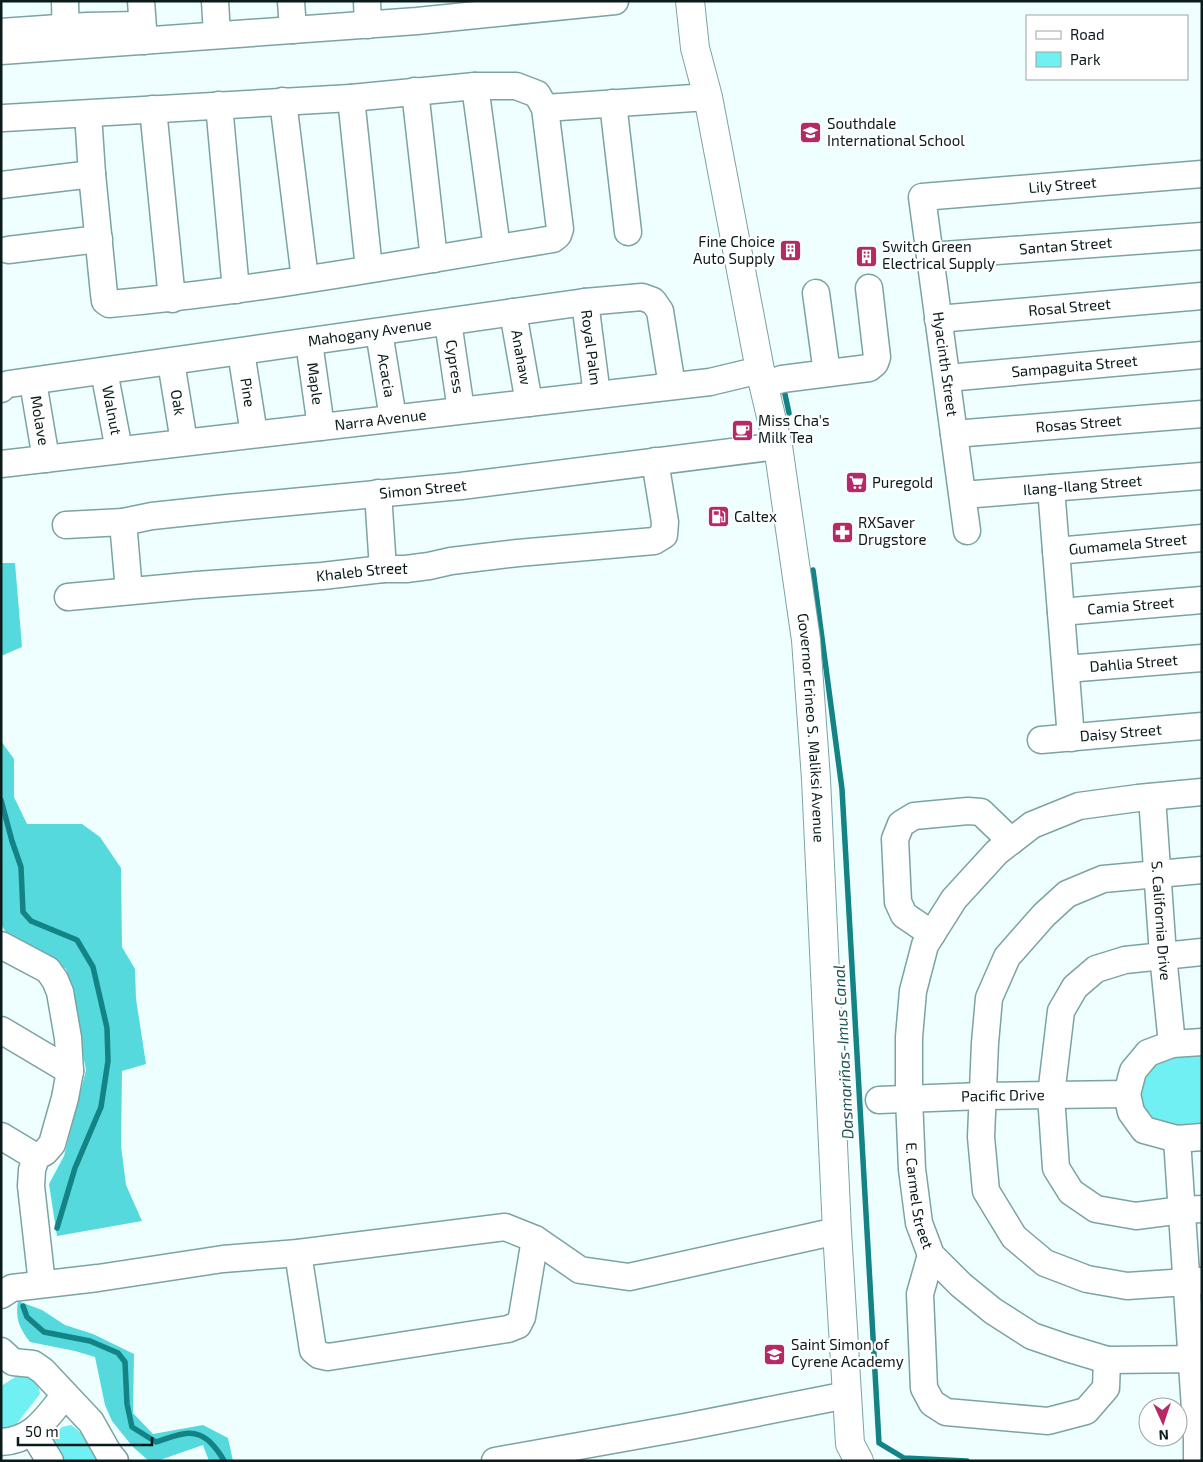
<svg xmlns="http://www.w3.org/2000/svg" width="1203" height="1462" font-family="'Exo 2',sans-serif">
<rect width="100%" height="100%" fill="#efffff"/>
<g fill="#70f0f2">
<path d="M 1202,1055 L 1202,1124 C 1185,1126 1167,1129 1152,1119 C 1132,1106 1138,1070 1159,1061 C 1172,1055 1188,1056 1202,1055 Z"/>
<path d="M 20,1374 C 36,1376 37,1379 40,1394 L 10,1432 L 1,1433 L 1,1386 Z"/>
<path d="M 71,1425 C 84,1433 93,1448 100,1461 L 59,1461 L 52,1446 L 53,1436 L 62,1427 Z"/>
</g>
<g fill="#55d9dc">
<path d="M 1,563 L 15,563 L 22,647 L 1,656 Z"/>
<path d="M 1,741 L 14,759 L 14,797 L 27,824 L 82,824 L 100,837 L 121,868 L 122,947 L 135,969 L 136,999 L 146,1064 L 122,1071 L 121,1146 L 126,1185 L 142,1221 L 57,1236 L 49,1184 L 64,1156 L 86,1070 L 66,969 L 5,931 L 1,924 Z"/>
<path d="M 18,1301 L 42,1310 L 65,1325 L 93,1334 L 134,1354 L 133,1413 L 153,1434 L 203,1425 L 228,1438 L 233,1461 L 209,1461 L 203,1445 L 157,1461 L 149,1461 L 133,1447 L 112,1421 L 105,1405 L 95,1357 L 75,1351 L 30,1342 C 19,1328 15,1318 18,1301 Z"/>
</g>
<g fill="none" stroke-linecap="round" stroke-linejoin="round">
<g stroke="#138385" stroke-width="5.5">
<path d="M 783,385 L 789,413"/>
<path d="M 813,570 L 842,789 L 879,1443 L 904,1458 L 967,1461"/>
<path d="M 1,800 L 12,841 L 21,867 L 23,912 L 31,921 L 77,940 L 93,967 L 107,1028 L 108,1061 L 101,1107 L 75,1168 L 57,1228"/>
<path d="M 23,1306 L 27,1317 L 44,1332 L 90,1341 L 118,1353 L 125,1362 L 127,1404 L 132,1427 L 156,1442 C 176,1436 192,1426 209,1441 C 215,1447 220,1453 224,1461"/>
</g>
<defs>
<g id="minor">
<path d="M 65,1 L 66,43"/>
<path d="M 141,1 L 144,41"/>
<path d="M 215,1 L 217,35"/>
<path d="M 291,1 L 293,30"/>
<path d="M 367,1 L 368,25"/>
<path d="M 1,32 L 87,26 L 138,25"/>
<path d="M 1,51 L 417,21 L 615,1"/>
<path d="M 475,86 L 497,248"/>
<path d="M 415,91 L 434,259"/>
<path d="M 351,98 L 369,269"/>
<path d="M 283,101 L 305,279"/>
<path d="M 613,103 L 628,232"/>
<path d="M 219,105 L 236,290"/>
<path d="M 545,108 L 708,97"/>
<path d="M 153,109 L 172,299"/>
<path d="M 88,114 L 92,174"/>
<path d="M 1,185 L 92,174 L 104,294 L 105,301 L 109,304 C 258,291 405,263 553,239 L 558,235 L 560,229 L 545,108 L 537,94 L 516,86 L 475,86 L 351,98 L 4,118"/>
<path d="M 8,250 L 99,239"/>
<path id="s1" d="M 930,256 L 1202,236"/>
<path d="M 816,293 L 827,373"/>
<path id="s2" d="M 585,302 L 597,395"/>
<path id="s3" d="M 513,312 L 529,403"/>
<path id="s4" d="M 938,319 L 1202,296"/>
<path id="s5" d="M 448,322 L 461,410"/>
<path id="s6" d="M 379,332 L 393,418"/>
<path id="s7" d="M 309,342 L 321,427"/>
<path id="s8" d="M 241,352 L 254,434"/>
<path id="s9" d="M 171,362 L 184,442"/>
<path id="s10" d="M 104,371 L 119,450"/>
<path id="s11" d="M 947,378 L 1202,355"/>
<path id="s12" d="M 33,382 L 46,459"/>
<path d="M 763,385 L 782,379 L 869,368 L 875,363 L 877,357 L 869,288"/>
<path id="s13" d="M 1,389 L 4,386 L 9,384 L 585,302 L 642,297 L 653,301 L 660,311 L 672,386"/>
<path id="s14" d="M 954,434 L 1202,414"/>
<path id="s15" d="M 1,464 L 710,382 L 760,370"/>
<path d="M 1051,488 L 1071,738"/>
<path d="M 378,493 L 383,569"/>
<path id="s16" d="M 963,495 L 1202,476"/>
<path d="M 123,522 L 129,591"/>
<path id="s17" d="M 66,525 L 123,522 L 152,516 L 227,508 L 461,486 L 778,446"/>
<path id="s18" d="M 967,531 L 922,197 L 1202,174"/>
<path id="s19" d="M 1056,551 L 1202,538"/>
<path id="s20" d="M 68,597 L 197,585 L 322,576 L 383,569 L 406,569 L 429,566 L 451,561 L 518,553 L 654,541 L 664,535 L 665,522 L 655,461"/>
<path id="s21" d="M 1061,612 L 1202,600"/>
<path id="s22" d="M 1066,669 L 1202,658"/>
<path id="s23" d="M 1041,740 L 1202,726"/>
<path id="s24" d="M 1202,792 L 1138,798 L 1079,806 L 1032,825 L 997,852 L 954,899 L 925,945 L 913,991 L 909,1037 L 909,1098 L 912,1169 L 919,1223 L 931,1255 L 961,1285 L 993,1311 L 1032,1336 L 1067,1348 L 1107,1360 L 1202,1359"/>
<path id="s25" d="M 1152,797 L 1163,955 L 1172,1044"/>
<path d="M 1202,870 L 1103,879 L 1067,894 L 1044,915 L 1007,957 L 989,998 L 985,1043 L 981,1137 L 986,1191 L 1014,1237 L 1045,1263 L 1087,1279 L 1127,1286 L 1202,1281"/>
<path d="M 932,934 L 904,915 L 898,902 L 895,839 L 901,824 L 914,816 L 968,811 L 981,812 L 1011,841"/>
<path d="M 1,945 L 48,970 L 55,980 L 60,992 L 68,1038 L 70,1071 L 65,1098 L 52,1144 L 45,1152 L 36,1157 L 32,1170 L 31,1186 L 42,1284"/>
<path d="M 1202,952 L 1125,960 L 1096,969 L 1075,987 L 1061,1011 L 1051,1095 L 1056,1168 L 1071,1192 L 1096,1209 L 1136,1216 L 1182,1210 L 1202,1209"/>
<path d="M 1,1030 L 70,1071"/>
<path d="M 1202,1042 L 1172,1044 L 1148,1053 L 1133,1071 L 1127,1094 L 1131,1112 L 1144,1130 L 1177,1139 L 1202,1137"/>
<path id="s26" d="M 879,1100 L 982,1096 L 1127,1094"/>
<path d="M 1,1136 L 36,1157"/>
<path d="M 1177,1139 L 1197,1439 L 1197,1461"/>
<path d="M 298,1253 L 313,1350 L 319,1355 L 328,1357 L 508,1329 L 518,1325 L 522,1317 L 535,1239"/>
<path d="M 931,1255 L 920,1294 L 924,1388 L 932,1403 L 946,1412 L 1048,1421 L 1086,1411 L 1106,1388 L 1107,1360"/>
<path d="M 1,1295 L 12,1288 L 98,1278 L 223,1259 L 298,1253 L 505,1227 L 535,1239 L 580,1270 L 629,1277 L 837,1231"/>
<path d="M 1,1351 L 13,1362 L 33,1364 L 43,1371 L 91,1422 L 109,1454 L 115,1461"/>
<path d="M 33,1433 L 50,1461"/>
<path d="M 1,1442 C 34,1440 46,1418 65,1395"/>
<path d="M 495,1461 L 685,1427 L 847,1395"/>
</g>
<g id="major">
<path id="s27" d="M 690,1 L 695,48 L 708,97 L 760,370 L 778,446 L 806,640 L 816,779 L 837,1231 L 850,1444 L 859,1461"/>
</g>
</defs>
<use href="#minor" stroke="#7ca3a3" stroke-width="29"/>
<use href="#major" stroke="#7ca3a3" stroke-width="30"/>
<use href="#minor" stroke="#fff" stroke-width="26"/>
<use href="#major" stroke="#fff" stroke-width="28"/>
</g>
<defs>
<symbol id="school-square" viewBox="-11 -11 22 22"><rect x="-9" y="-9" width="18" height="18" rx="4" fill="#b52a66" stroke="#fff"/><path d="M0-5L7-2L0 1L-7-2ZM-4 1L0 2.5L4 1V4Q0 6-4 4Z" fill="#fff"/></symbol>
<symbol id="building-square" viewBox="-11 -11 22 22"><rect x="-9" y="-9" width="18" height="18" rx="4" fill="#b52a66" stroke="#fff"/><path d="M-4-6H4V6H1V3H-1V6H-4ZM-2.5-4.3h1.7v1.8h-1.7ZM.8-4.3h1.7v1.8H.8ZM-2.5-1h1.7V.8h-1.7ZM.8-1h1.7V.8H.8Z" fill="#fff"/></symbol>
<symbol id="cafe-square" viewBox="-11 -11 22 22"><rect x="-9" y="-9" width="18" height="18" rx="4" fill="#b52a66" stroke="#fff"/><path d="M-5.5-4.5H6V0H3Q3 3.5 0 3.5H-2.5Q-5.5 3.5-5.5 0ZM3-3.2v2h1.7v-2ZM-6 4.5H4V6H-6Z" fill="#fff"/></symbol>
<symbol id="supermarket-square" viewBox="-11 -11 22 22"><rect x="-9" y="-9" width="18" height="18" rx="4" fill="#b52a66" stroke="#fff"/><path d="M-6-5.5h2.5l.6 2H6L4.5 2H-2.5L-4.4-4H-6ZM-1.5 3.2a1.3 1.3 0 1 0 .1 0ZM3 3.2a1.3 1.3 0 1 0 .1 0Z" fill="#fff"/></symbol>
<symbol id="fuel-square" viewBox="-11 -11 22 22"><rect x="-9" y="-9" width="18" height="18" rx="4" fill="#b52a66" stroke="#fff"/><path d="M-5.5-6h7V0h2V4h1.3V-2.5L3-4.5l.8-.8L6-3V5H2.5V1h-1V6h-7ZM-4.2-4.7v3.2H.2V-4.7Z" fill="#fff"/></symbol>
<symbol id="pharmacy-square" viewBox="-11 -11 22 22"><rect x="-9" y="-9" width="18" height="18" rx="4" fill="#b52a66" stroke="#fff"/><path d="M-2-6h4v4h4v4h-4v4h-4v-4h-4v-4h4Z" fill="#fff"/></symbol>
</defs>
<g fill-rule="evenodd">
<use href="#school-square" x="798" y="120" width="25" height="25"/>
<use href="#building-square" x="778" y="238" width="25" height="25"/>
<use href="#building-square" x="854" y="244" width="25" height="25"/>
<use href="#cafe-square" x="730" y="418" width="25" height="25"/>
<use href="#supermarket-square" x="844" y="470" width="25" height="25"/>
<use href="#fuel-square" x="706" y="504" width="25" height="25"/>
<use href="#pharmacy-square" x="830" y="520" width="25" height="25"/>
<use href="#school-square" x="762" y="1342" width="25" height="25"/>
</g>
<g text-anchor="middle" stroke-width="4.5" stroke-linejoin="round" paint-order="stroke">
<g font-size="15" fill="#0b1a1b" stroke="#fff" text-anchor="start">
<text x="827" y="129">Southdale<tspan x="827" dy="17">International School</tspan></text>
<text x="775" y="247" text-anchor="end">Fine Choice<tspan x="775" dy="17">Auto Supply</tspan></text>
<text x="882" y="252">Switch Green<tspan x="882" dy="17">Electrical Supply</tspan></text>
<text x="758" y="426">Miss Cha's<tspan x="758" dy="17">Milk Tea</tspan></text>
<text x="872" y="488">Puregold</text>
<text x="734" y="522">Caltex</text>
<text x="858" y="528">RXSaver<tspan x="858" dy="17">Drugstore</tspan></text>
<text x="791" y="1350">Saint Simon of<tspan x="791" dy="17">Cyrene Academy</tspan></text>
</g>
<g font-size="15" fill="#0b1a1b" stroke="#fff">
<text dy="5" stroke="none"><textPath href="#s18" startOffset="478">Lily Street</textPath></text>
<text dy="5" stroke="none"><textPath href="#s1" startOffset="136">Santan Street</textPath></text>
<text dy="5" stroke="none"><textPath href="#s4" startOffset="132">Rosal Street</textPath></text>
<text dy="5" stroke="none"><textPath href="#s13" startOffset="374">Mahogany Avenue</textPath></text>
<text dy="5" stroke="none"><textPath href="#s2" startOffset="46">Royal Palm</textPath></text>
<text dy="5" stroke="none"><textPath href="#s3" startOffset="46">Anahaw</textPath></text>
<text transform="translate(945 364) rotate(82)" y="5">Hyacinth Street</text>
<text dy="5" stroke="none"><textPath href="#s5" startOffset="45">Cypress</textPath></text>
<text dy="5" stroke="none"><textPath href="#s11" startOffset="128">Sampaguita Street</textPath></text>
<text dy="5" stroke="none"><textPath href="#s6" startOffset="44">Acacia</textPath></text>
<text dy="5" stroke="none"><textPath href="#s7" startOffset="42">Maple</textPath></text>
<text dy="5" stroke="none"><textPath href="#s8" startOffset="41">Pine</textPath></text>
<text dy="5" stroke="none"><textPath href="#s9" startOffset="41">Oak</textPath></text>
<text dy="5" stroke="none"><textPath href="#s10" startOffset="40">Walnut</textPath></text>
<text dy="5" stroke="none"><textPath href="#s12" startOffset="39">Molave</textPath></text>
<text dy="5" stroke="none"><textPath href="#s15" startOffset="382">Narra Avenue</textPath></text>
<text dy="5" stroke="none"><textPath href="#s14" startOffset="125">Rosas Street</textPath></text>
<text dy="5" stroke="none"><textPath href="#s16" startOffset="120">Ilang-Ilang Street</textPath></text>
<text dy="5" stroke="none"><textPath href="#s17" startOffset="359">Simon Street</textPath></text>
<text dy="5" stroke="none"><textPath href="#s19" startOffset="72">Gumamela Street</textPath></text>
<text dy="5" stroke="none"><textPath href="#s20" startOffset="295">Khaleb Street</textPath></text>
<text dy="5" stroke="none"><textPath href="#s21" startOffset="70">Camia Street</textPath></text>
<text dy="5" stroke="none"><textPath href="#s22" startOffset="68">Dahlia Street</textPath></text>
<text dy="5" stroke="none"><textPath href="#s27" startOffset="738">Governor Erineo S. Maliksi Avenue</textPath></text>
<text dy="5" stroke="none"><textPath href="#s23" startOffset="80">Daisy Street</textPath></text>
<text dy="5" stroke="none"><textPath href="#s25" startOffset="124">S. California Drive</textPath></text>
<text dy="5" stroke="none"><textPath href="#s26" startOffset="124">Pacific Drive</textPath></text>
<text dy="5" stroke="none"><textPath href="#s24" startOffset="590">E. Carmel Street</textPath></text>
</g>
<g font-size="16" font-style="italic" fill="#205758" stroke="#fff">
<text transform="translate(843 1052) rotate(-93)" y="6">Dasmariñas-Imus Canal</text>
</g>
</g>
<rect width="1203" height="1462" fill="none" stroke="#0b1a1b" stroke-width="5"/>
<rect x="1026" y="15" width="162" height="65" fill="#ffffff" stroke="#9da3a4"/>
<rect x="1036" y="31" width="25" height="8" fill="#ffffff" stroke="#9da3a4"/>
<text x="1070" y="40" font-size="15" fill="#0b1a1b">Road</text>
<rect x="1036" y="52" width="25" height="15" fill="#70f0f2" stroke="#9da3a4"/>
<text x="1070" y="65" font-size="15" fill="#0b1a1b">Park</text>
<g transform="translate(1163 1422) rotate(177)"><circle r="24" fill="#ffffff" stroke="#9da3a4"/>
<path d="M0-4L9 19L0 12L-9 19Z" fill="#b52a66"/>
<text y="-8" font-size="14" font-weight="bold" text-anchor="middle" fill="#0b1a1b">N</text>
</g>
<path d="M18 1437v8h134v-8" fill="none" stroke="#0b1a1b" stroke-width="2.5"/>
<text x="25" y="1437" font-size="15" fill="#0b1a1b" stroke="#ffffff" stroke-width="4" paint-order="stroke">50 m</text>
</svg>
